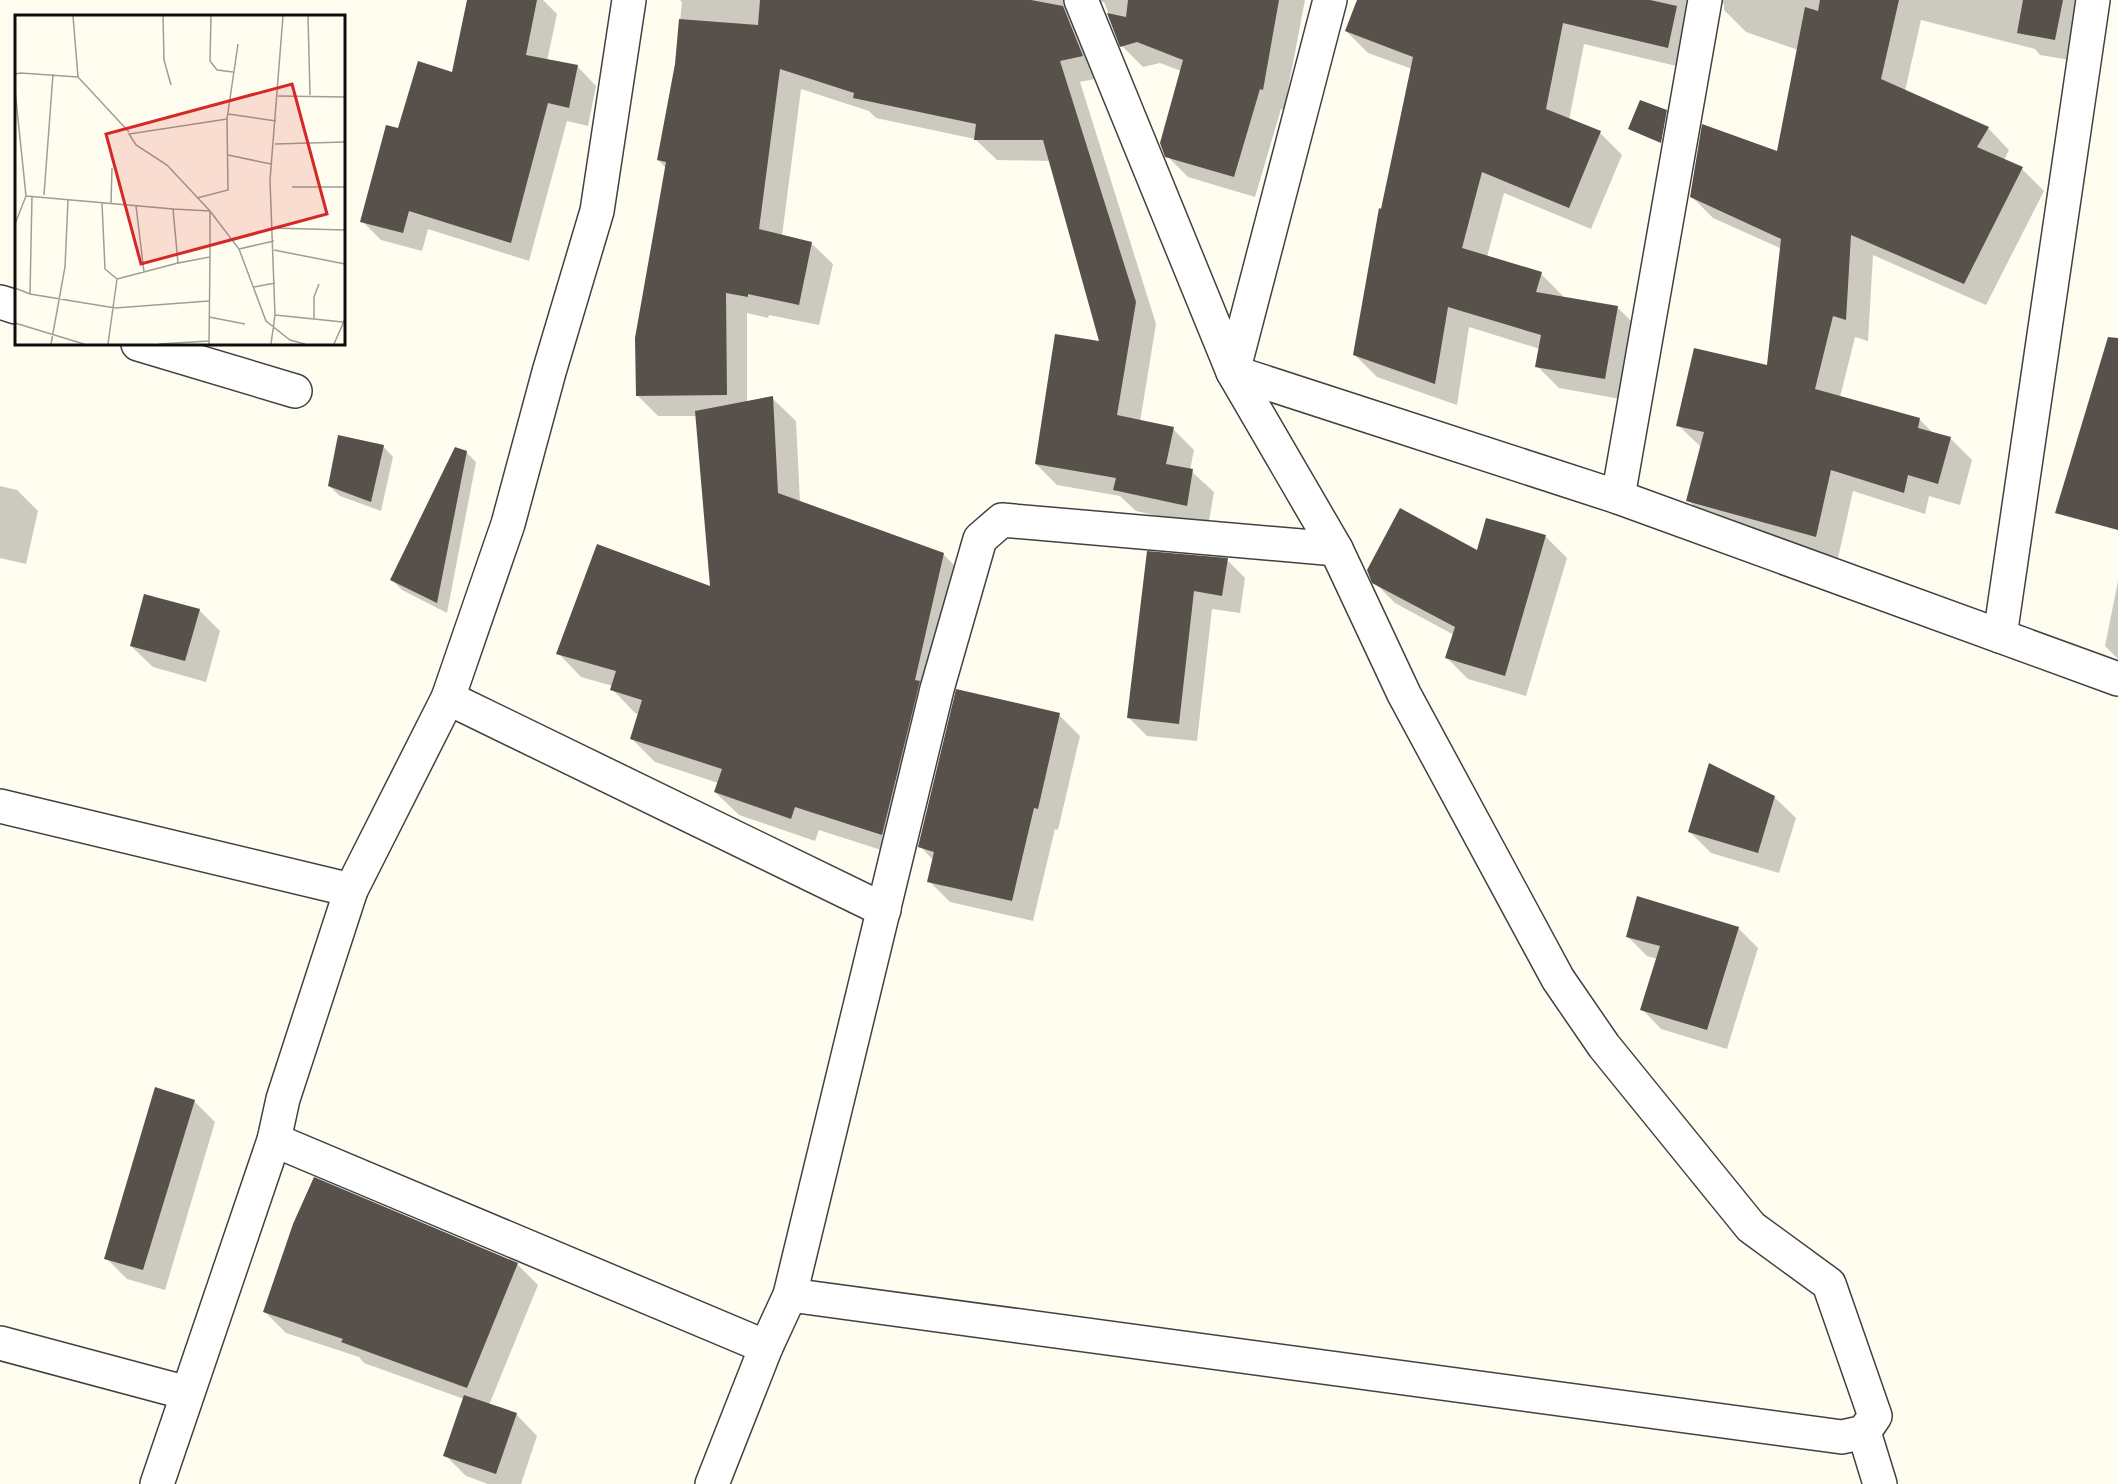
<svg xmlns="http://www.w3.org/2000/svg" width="2118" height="1484" font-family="Lora,serif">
<rect width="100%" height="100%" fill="#fffdef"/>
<g fill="#0003">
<path d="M 468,0 L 543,0 L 557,14 L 547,61 L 578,67 L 596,86 L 588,126 L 567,121 L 529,261 L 428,229 L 422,251 L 381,240 L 362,221 L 399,130 L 453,74 Z"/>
<path d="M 680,0 L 1305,0 L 1284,110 L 1281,109 L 1255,197 L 1188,177 L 1167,156 L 1181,71 L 1160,63 L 1143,67 L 1122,46 L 1104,2 L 1095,4 L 1104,77 L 1080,82 L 1156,324 L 1140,422 L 1173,429 L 1194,450 L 1190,470 L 1214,492 L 1208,527 L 1136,511 L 1120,496 L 1057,485 L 1036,464 L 1101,343 L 1051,161 L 997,160 L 975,139 L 876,118 L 869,111 L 801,89 L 782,236 L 811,243 L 833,264 L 819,325 L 769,315 L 768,318 L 747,313 L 747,402 L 772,398 L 796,421 L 800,502 L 943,554 L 967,578 L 906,858 L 819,830 L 815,841 L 739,815 L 715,792 L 718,783 L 655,762 L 632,739 L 639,714 L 635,713 L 612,689 L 613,686 L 581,677 L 558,653 L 712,589 L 696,416 L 658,416 L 637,395 L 666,168 L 658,160 L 676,64 L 682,2 Z"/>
<path d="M 1358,0 L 2088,0 L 2076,61 L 2040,55 L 2035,49 L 1921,20 L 1905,91 L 1988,128 L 2009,150 L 2004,160 L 2022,169 L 2044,191 L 1986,305 L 1873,255 L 1868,341 L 1855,337 L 1840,397 L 1920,420 L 1933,433 L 1950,438 L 1972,460 L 1960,505 L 1929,496 L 1925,514 L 1853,491 L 1838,558 L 1710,522 L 1688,500 L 1702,448 L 1678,425 L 1768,367 L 1782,249 L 1713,218 L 1691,196 L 1778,154 L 1798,50 L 1746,32 L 1724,10 L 1724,3 L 1713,9 L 1689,69 L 1584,44 L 1569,120 L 1600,133 L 1622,155 L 1591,229 L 1504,193 L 1487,257 L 1541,274 L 1563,296 L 1563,298 L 1617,307 L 1639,329 L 1626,400 L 1559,388 L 1537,366 L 1540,349 L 1469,327 L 1457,405 L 1377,377 L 1355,355 L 1412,69 L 1368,53 L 1346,31 Z"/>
<path d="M 383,446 L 393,457 L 381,511 L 340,496 L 329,486 Z"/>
<path d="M 466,452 L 476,462 L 447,613 L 402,590 L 392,580 Z"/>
<path d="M 0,486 L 17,490 L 38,511 L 26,564 L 0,558 Z"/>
<path d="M 1487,520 L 1546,537 L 1567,558 L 1526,696 L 1468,679 L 1447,658 L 1454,635 L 1395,603 L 1374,582 L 1478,552 Z"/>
<path d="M 1148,553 L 1227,560 L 1245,578 L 1240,613 L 1212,609 L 1197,741 L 1147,736 L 1128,717 Z"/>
<path d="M 2118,581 L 2118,659 L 2105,646 Z"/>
<path d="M 199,610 L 220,631 L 206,682 L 153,667 L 131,646 Z"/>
<path d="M 1059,715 L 1080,736 L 1058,830 L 1055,829 L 1033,921 L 950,902 L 929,881 L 933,860 L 920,846 Z"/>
<path d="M 1774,797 L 1796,818 L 1779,873 L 1711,853 L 1690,832 Z"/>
<path d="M 1738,928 L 1758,948 L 1727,1049 L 1661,1029 L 1642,1009 L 1657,959 L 1647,956 L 1628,937 Z"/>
<path d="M 194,1101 L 215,1122 L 165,1290 L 127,1279 L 106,1258 Z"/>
<path d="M 517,1264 L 538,1285 L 489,1405 L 516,1414 L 537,1436 L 521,1484 L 488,1484 L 466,1476 L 445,1455 L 464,1399 L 364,1363 L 359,1357 L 286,1333 L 265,1312 Z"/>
</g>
<g fill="#58504a">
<path d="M 467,0 L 537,0 L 526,55 L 578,65 L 569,108 L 548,103 L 511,243 L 409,211 L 403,233 L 360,222 L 386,125 L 398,128 L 418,61 L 452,72 Z"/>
<path d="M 760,0 L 1031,0 L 1063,6 L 1083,56 L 1060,61 L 1136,302 L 1117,415 L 1174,427 L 1166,464 L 1193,469 L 1187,506 L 1113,490 L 1116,478 L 1035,464 L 1055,334 L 1099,341 L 1043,140 L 974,140 L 976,124 L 853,98 L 854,93 L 780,69 L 759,229 L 812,242 L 799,305 L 748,294 L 748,297 L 726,293 L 727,395 L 636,396 L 635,338 L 666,162 L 657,160 L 675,64 L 679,19 L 758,25 Z"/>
<path d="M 1128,0 L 1279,0 L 1263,90 L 1260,89 L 1234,177 L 1165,157 L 1160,143 L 1183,60 L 1137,42 L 1120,47 L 1107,13 L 1126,17 Z"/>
<path d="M 1357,0 L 1650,0 L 1677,6 L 1668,48 L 1563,23 L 1546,109 L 1601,131 L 1569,208 L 1482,172 L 1462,248 L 1542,272 L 1536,292 L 1618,306 L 1605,379 L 1535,367 L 1541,335 L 1448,307 L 1435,384 L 1353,355 L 1379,208 L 1381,209 L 1413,57 L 1345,31 Z"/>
<path d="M 1820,0 L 1899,0 L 1881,79 L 1989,127 L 1977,147 L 2023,167 L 1964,284 L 1851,235 L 1846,320 L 1833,316 L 1815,389 L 1920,418 L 1918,428 L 1951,437 L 1938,484 L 1908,475 L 1904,493 L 1831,470 L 1816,537 L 1686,501 L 1704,432 L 1676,426 L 1694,348 L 1767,365 L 1781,239 L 1690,197 L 1702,124 L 1777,151 L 1805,7 L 1818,11 Z"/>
<path d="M 2023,0 L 2063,0 L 2055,40 L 2017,33 Z"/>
<path d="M 1640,100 L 1667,110 L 1661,143 L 1628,129 Z"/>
<path d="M 2108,337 L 2118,338 L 2118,530 L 2055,513 Z"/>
<path d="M 773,396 L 778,493 L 944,553 L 915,680 L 920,681 L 882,835 L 795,807 L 791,819 L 714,792 L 722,769 L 630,739 L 642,700 L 610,690 L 616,671 L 556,654 L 597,544 L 710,586 L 695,411 Z"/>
<path d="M 338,435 L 384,445 L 371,502 L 328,486 Z"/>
<path d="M 455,447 L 467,451 L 437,603 L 390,580 Z"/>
<path d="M 1400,508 L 1477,550 L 1486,518 L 1546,535 L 1505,676 L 1445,658 L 1455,627 L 1372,583 L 1367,570 Z"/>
<path d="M 1147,551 L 1228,558 L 1222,596 L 1194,591 L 1179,724 L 1127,718 Z"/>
<path d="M 144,594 L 200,609 L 185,661 L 130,646 Z"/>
<path d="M 956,689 L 1060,713 L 1038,809 L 1034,808 L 1012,901 L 927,882 L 934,852 L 918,847 Z"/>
<path d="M 1709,763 L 1775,796 L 1758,853 L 1688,832 Z"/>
<path d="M 1637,896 L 1739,927 L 1707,1030 L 1640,1010 L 1660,946 L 1626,937 Z"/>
<path d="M 155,1087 L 195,1100 L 143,1270 L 104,1259 Z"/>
<path d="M 314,1177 L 518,1263 L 467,1388 L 341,1342 L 343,1339 L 263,1312 L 293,1224 Z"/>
<path d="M 464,1395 L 517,1413 L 496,1474 L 443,1456 Z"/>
</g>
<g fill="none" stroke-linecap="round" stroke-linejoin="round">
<defs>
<g id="minor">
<path d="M 1081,0 L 1233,372 L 1618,497"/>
<path d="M 1705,0 L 1618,497 L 2118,679"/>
<path d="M 0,302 L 16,307"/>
<path d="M 138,344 L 295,391"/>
<path d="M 2000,636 L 2093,0"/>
<path d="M 448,698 L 884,910"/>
<path d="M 0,806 L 351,890"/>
<path d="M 274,1140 L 766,1347"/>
<path d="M 790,1295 L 1842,1437 L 1864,1432 L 1875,1416 L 1829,1284 L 1751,1227 L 1604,1046 L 1558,979 L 1404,694 L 1336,549 L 1233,372 L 1330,0"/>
<path d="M 0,1343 L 187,1393"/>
<path d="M 1864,1432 L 1880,1484"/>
<path d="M 157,1484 L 274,1140 L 283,1099 L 351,890 L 448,698 L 508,524 L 549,372 L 597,211 L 629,0"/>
<path d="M 712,1484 L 766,1347 L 790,1295 L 937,689 L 980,539 L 1002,520 L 1336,549"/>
</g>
</defs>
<use href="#minor" stroke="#414141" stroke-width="36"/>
<use href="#minor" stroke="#fff" stroke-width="33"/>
</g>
<g transform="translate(15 15)">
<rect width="330" height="330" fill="#fffdef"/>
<path fill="none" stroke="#9f9d95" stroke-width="1.5" d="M 58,1 L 63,62 L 114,117M 148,1 L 149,45 L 156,70M 196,1 L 195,46 L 202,55 L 218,57M 293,1 L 295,80M 0,66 L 0,59 L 6,58 L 63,62M 0,75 L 11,181 L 0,209M 263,81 L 330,82M 213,99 L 261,106M 260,129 L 330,127M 213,140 L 256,149M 277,172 L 330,172M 29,180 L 38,59M 11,181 L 158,194 L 163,248 L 195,242 L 195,196 L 152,150 L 121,130 L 114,119 L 212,104M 182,183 L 213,175 L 212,104 L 223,29M 87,188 L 90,254 L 102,264 L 93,329M 96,188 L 97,153M 121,191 L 129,257M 158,194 L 195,196 L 224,234 L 251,306 L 275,325 L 290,329M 257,213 L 330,215M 224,234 L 259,226M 259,235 L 330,249M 102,264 L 163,248M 239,272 L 260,268M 0,273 L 15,279 L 100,293 L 194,286M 15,279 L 17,181M 260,300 L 328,307M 194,302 L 230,309M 299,303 L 299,282 L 304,269M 0,308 L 69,329M 36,329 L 50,252 L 53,185M 144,329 L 194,326M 194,329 L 195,242M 256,329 L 260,300 L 255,165 L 268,1M 319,329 L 330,304"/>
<path fill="#d62828" fill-opacity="0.15" stroke="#d62828" stroke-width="3" d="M 277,69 L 312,199 L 126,249 L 91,119 Z"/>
<rect width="330" height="330" fill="none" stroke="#0e0e0e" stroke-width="3"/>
</g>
</svg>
